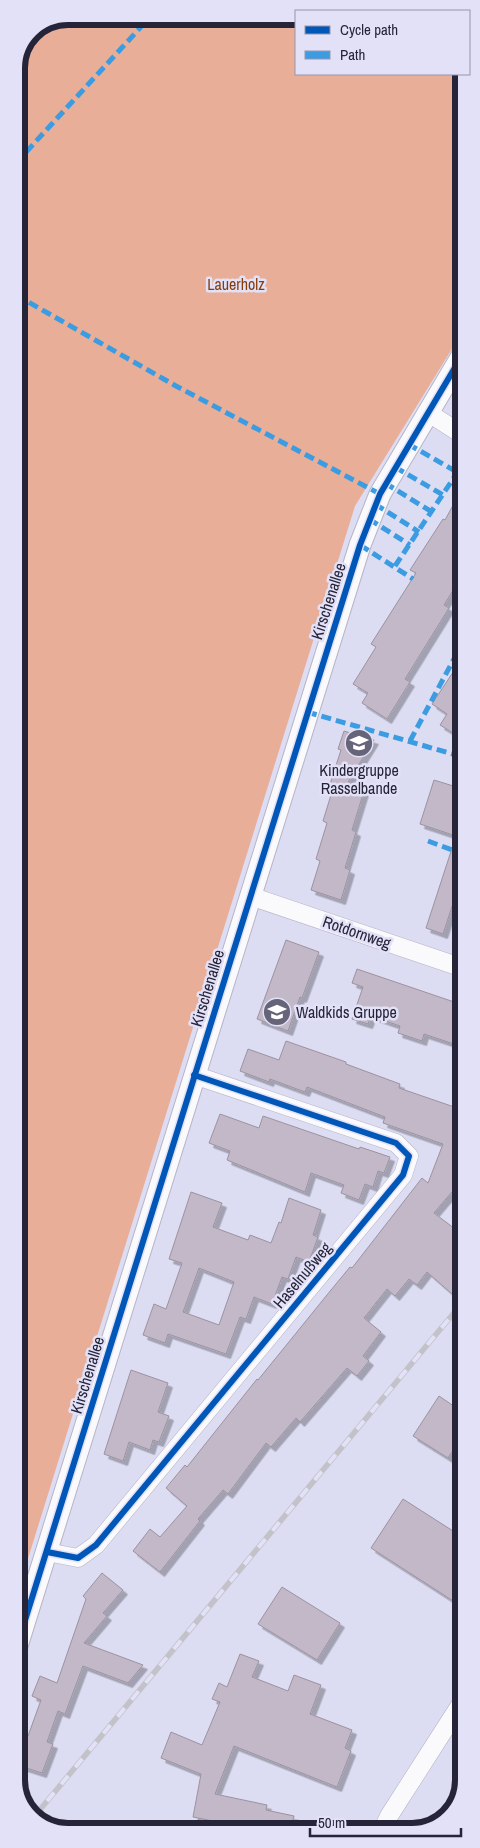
<svg xmlns="http://www.w3.org/2000/svg" width="480" height="1848" font-family="'Archivo Narrow',sans-serif">
<defs>
<filter id="shadow"><feDropShadow dx="4.5" dy="4.5" stdDeviation="0" flood-color="#0004"/></filter>
</defs>
<rect width="100%" height="100%" fill="#dcdcf2"/>
<path fill="#e9ae98" d="M 68,16 L 296,17 L 296,74 L 463,74 L 463,331 L 355,506 L 17,1594 L 16,68 L 32,31 Z"/>
<g fill="#c3b8c8" stroke="#9c92a1" fill-rule="evenodd" filter="url(#shadow)">
<path d="M 463,487 L 463,574 L 444,605 L 449,608 L 405,679 L 410,682 L 387,719 L 362,703 L 368,693 L 353,684 L 376,647 L 371,644 L 416,573 L 410,570 L 443,519 L 445,520 Z"/>
<path d="M 463,657 L 463,739 L 440,725 L 447,714 L 432,704 Z"/>
<path d="M 344,731 L 374,740 L 348,782 L 364,791 L 352,830 L 356,832 L 345,868 L 350,870 L 341,900 L 311,890 L 320,861 L 316,859 L 327,823 L 323,821 L 334,785 L 330,784 L 341,750 L 338,749 Z"/>
<path d="M 434,780 L 463,789 L 463,873 L 443,934 L 426,928 L 456,836 L 420,824 Z"/>
<path d="M 286,940 L 319,952 L 302,998 L 300,997 L 288,1031 L 257,1019 Z"/>
<path d="M 357,969 L 463,1005 L 463,1047 L 424,1034 L 422,1041 L 398,1033 L 400,1026 L 371,1016 L 368,1024 L 352,1019 L 363,987 L 352,983 Z"/>
<path d="M 286,1041 L 346,1062 L 346,1064 L 400,1084 L 399,1088 L 463,1110 L 463,1179 L 434,1213 L 463,1235 L 463,1280 L 452,1294 L 427,1272 L 417,1285 L 409,1279 L 395,1296 L 387,1289 L 364,1318 L 381,1332 L 363,1356 L 369,1361 L 357,1376 L 347,1368 L 300,1422 L 296,1418 L 271,1447 L 266,1443 L 228,1494 L 223,1490 L 198,1519 L 200,1521 L 160,1572 L 133,1551 L 150,1529 L 160,1537 L 187,1506 L 166,1488 L 185,1465 L 187,1467 L 257,1379 L 258,1380 L 331,1290 L 350,1267 L 352,1268 L 422,1178 L 428,1183 L 443,1144 L 383,1123 L 385,1117 L 307,1087 L 305,1092 L 270,1079 L 269,1082 L 240,1071 L 248,1049 L 279,1060 Z"/>
<path d="M 220,1114 L 259,1128 L 263,1116 L 359,1149 L 360,1147 L 390,1157 L 384,1173 L 378,1171 L 373,1187 L 365,1184 L 359,1200 L 341,1193 L 344,1185 L 311,1173 L 305,1192 L 227,1160 L 230,1151 L 209,1143 Z"/>
<path d="M 191,1192 L 222,1203 L 213,1227 L 248,1240 L 250,1235 L 271,1243 L 279,1222 L 281,1223 L 289,1198 L 321,1210 L 313,1235 L 318,1237 L 309,1262 L 296,1257 L 288,1279 L 282,1277 L 272,1304 L 254,1297 L 246,1319 L 240,1317 L 226,1354 L 168,1334 L 165,1343 L 143,1335 L 154,1304 L 166,1309 L 182,1263 L 169,1259 ZM 199,1268 L 234,1282 L 219,1325 L 183,1312 Z"/>
<path d="M 131,1370 L 168,1383 L 158,1412 L 169,1416 L 159,1442 L 153,1440 L 150,1450 L 129,1442 L 123,1461 L 104,1454 Z"/>
<path d="M 439,1396 L 464,1413 L 464,1434 L 448,1458 L 413,1436 Z"/>
<path d="M 403,1499 L 464,1538 L 464,1608 L 371,1548 Z"/>
<path d="M 102,1573 L 123,1590 L 103,1613 L 107,1616 L 84,1643 L 143,1665 L 128,1683 L 83,1666 L 65,1714 L 58,1711 L 47,1742 L 53,1744 L 42,1773 L 17,1765 L 17,1751 L 23,1734 L 28,1736 L 41,1700 L 32,1696 L 40,1676 L 57,1683 L 86,1599 L 83,1596 Z"/>
<path d="M 282,1587 L 340,1623 L 317,1660 L 258,1624 Z"/>
<path d="M 240,1654 L 259,1661 L 252,1677 L 288,1691 L 294,1675 L 321,1685 L 310,1714 L 352,1730 L 345,1748 L 351,1751 L 337,1787 L 234,1746 L 215,1794 L 267,1805 L 266,1810 L 294,1816 L 290,1831 L 262,1831 L 193,1817 L 201,1774 L 161,1758 L 171,1732 L 202,1745 L 220,1702 L 212,1699 L 219,1683 L 227,1687 Z"/>
</g>
<g fill="none" stroke-linecap="round" stroke-linejoin="round">
<defs>
<g id="minor">
<path d="M 427,412 L 463,435"/>
<path d="M 250,896 L 463,968"/>
<path d="M 47,1552 L 78,1558 L 96,1545 L 403,1175 L 409,1156 L 396,1143 L 194,1075"/>
<path d="M 382,1831 L 389,1816 L 464,1699"/>
</g>
<path id="tertiary" d="M 17,1646 L 360,545 L 380,494 L 463,354"/>
</defs>
<use href="#minor" stroke="#b6b5c8" stroke-width="19"/>
<use href="#tertiary" stroke="#b6b5c8" stroke-width="23"/>
<use href="#minor" stroke="#fafafd" stroke-width="18"/>
<use href="#tertiary" stroke="#fafafd" stroke-width="21"/>
<defs>
<path id="rail" d="M 33,1818 L 463,1302"/>
</defs>
<use href="#rail" stroke="#c2c2c8" stroke-width="5.5"/>
<use href="#rail" stroke="#e2e1f7" stroke-width="4" stroke-dasharray="11" stroke-linecap="butt"/>
<g stroke="#3c9ce2" stroke-width="5" stroke-dasharray="10 5" stroke-linecap="butt">
<path d="M 16,163 L 151,16"/>
<path d="M 16,295 L 176,386 L 380,494"/>
<path d="M 408,444 L 457,472"/>
<path d="M 395,467 L 443,495"/>
<path d="M 385,483 L 432,512"/>
<path d="M 375,504 L 419,532"/>
<path d="M 369,519 L 410,545"/>
<path d="M 360,545 L 413,579"/>
<path d="M 395,566 L 463,464"/>
<path d="M 307,712 L 463,757"/>
<path d="M 410,741 L 463,642"/>
<path d="M 428,841 L 463,854"/>
</g>
<defs>
<g id="cycleway">
<path d="M 47,1552 L 78,1558 L 96,1545 L 403,1175 L 409,1156 L 396,1143 L 194,1075"/>
<path d="M 17,1646 L 360,545 L 380,494 L 463,354"/>
</g>
</defs>
<use href="#cycleway" stroke="#e2e1f7" stroke-width="9"/>
<use href="#cycleway" stroke="#0057b8" stroke-width="6"/>
</g>
<defs>
<symbol id="school-disc" viewBox="-11 -11 22 22"><circle r="9.5" fill="#656479" stroke="#e2e1f7"/><path d="M0-5L7-2L0 1L-7-2ZM-4 1L0 2.5L4 1V4Q0 6-4 4Z" fill="#fff"/></symbol>
</defs>
<g fill-rule="evenodd">
<use href="#school-disc" x="343" y="727" width="32" height="32"/>
<use href="#school-disc" x="261" y="996" width="32" height="32"/>
</g>
<g text-anchor="middle" stroke-width="5" stroke-linejoin="round" paint-order="stroke">
<g font-size="16" fill="#863c0c" stroke="#e2e1f7">
<text x="236" y="290">Lauerholz</text>
</g>
<g font-size="16" fill="#252438" stroke="#e2e1f7">
<text transform="translate(328 601) rotate(-72)" y="6">Kirschenallee</text>
<text transform="translate(357 932) rotate(19)" y="6">Rotdornweg</text>
<text transform="translate(207 988) rotate(-73)" y="6">Kirschenallee</text>
<text transform="translate(302 1275) rotate(-50)" y="6">Haselnußweg</text>
<text transform="translate(87 1375) rotate(-73)" y="6">Kirschenallee</text>
</g>
<g font-size="16" fill="#252438" stroke="#e2e1f7">
<text x="359" y="776">Kindergruppe<tspan x="359" dy="18">Rasselbande</tspan></text>
<text x="296" y="1018" text-anchor="start">Waldkids Gruppe</text>
</g>
</g>
<path d="M0 0H480V1848H0ZM68 25H412A43 43 0 0 1 455 68V1780A43 43 0 0 1 412 1823H68A43 43 0 0 1 25 1780V68A43 43 0 0 1 68 25Z" fill="#e2e1f7" fill-rule="evenodd"/>
<path fill="none" stroke="#252438" stroke-width="6" d="M68 25H412A43 43 0 0 1 455 68V1780A43 43 0 0 1 412 1823H68A43 43 0 0 1 25 1780V68A43 43 0 0 1 68 25Z"/>
<rect x="295" y="10" width="175" height="65" fill="#e2e1f7" stroke="#9695ab"/>
<rect x="305" y="26" width="25" height="8" fill="#0057b8" stroke="#9695ab"/>
<text x="340" y="35" font-size="15" fill="#252438">Cycle path</text>
<rect x="305" y="51" width="25" height="8" fill="#3c9ce2" stroke="#9695ab"/>
<text x="340" y="60" font-size="15" fill="#252438">Path</text>
<path d="M310 1828v8h151v-8" fill="none" stroke="#252438" stroke-width="2.5"/>
<text x="318" y="1828" font-size="15" fill="#252438" stroke="#e2e1f7" stroke-width="4" paint-order="stroke">50 m</text>
</svg>
